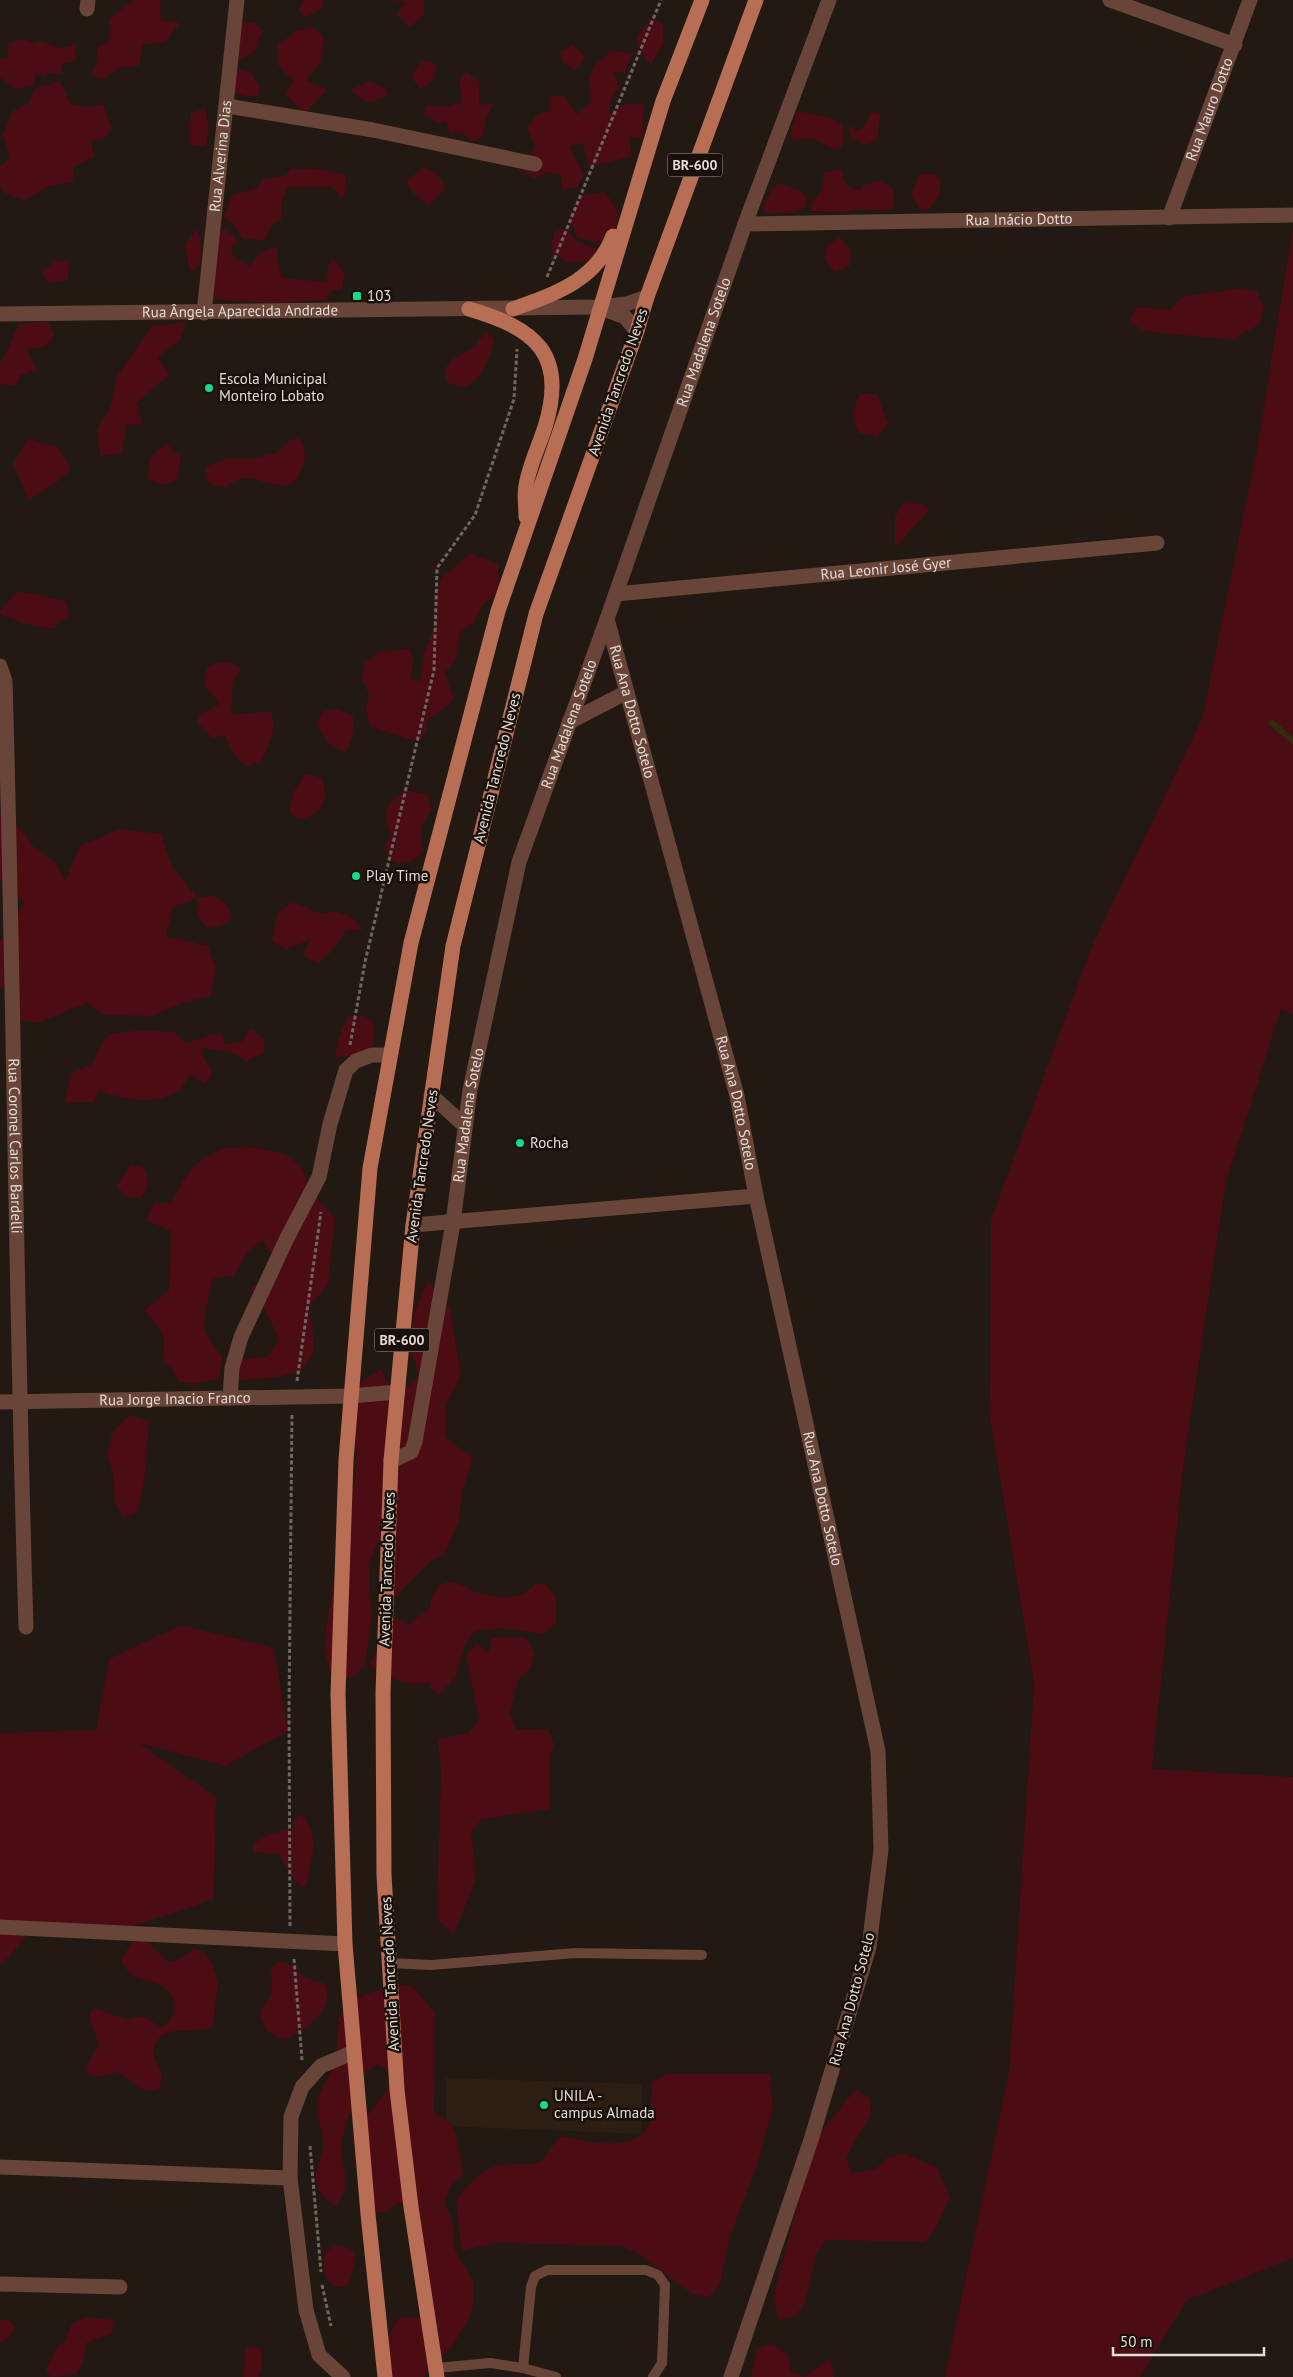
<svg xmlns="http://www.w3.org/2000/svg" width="1293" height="2377" font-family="'PT Sans',sans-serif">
<rect width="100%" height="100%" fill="#221912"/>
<path fill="#2d1e13" d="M 446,2078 L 642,2084 L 641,2134 L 446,2126 Z"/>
<g fill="#4b0c13">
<path d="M 133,0 L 160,0 L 161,20 L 180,23 L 166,42 L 142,45 L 140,65 L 119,68 L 101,80 L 92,75 L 98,59 L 97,48 L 109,41 L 110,19 Z"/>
<path d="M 304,0 L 323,0 L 323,8 L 305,17 L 298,9 Z"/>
<path d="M 390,0 L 424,0 L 424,15 L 410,27 L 396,15 L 406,2 Z"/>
<path d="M 651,17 L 663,24 L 663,43 L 651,65 L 640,50 L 636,38 Z"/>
<path d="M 244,22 L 254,23 L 264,31 L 259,37 L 258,49 L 237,62 L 232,25 Z"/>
<path d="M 313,27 L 324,37 L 321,62 L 306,80 L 327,90 L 305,113 L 285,94 L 293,81 L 278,65 L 278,45 L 296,31 Z"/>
<path d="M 22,39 L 35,44 L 39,41 L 60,48 L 72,46 L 75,40 L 76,61 L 62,64 L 62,74 L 47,73 L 46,78 L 36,73 L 34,85 L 15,89 L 0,77 L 0,59 L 7,59 L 8,44 Z"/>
<path d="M 573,44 L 586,58 L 575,70 L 563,63 L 560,53 Z"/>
<path d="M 611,51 L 632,53 L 625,72 L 614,72 L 619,86 L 611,100 L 609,115 L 625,104 L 644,103 L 643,137 L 629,138 L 632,156 L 590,167 L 582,143 L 569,146 L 584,175 L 577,188 L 562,189 L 561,175 L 547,172 L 533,179 L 519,167 L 535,147 L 527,127 L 537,115 L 551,110 L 549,96 L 564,95 L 577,114 L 591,101 C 586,74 590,68 611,51 Z"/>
<path d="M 422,60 L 437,64 L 433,81 L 420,89 L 411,77 Z"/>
<path d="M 236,68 L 251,72 L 259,87 L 259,96 L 246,96 L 224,90 Z"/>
<path d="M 466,72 L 479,82 L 479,105 L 494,103 L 486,118 L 482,137 L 473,142 L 461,132 L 450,134 L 446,122 L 438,123 L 424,115 L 426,105 L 447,107 L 462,102 L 459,81 Z"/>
<path d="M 59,81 L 71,104 L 89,107 L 103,104 L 112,129 L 104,139 L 91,141 L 94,157 L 73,168 L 73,182 L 50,186 L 24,200 L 2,192 L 0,186 L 0,167 L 10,157 L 3,135 L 13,111 L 29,103 L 35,88 Z"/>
<path d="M 369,81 L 385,88 L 388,95 C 371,105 366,103 351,90 Z"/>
<path d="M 205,108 L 209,127 L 206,146 L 191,146 L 189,132 L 191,113 Z"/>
<path d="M 797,111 L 829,117 L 843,126 L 844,142 L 840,149 C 826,150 822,139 809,138 C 804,138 798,140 792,140 L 791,132 Z"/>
<path d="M 871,112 L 880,113 L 878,138 L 871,143 L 863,145 L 850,135 L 849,127 L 851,126 L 858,131 L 864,126 Z"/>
<path d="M 424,167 L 437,174 L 446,188 L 429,206 L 413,193 L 406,181 Z"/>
<path d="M 291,169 L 316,169 L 345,175 L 347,188 L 342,199 L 333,187 L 288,187 L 281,204 L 281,221 L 274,222 L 264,240 L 243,239 L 232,222 L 224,218 L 231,196 L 256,188 L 264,179 L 286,175 Z"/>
<path d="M 841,169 C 844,182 845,189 860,190 L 866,184 L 882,180 L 894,190 L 894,207 L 886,211 L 860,209 L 844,212 L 811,211 L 811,203 L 822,190 L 824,172 Z"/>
<path d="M 919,174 L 935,175 L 941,181 L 939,197 L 928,210 L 920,209 L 911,195 Z"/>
<path d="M 778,183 L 802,191 L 807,199 L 806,207 L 790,213 L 763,213 C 763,200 770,193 778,183 Z"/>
<path d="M 605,192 L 619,213 L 615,233 L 598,243 L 577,237 L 569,217 L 581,195 Z"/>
<path d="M 1293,227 L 1293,1015 L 1281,1009 L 1226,1181 L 1183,1468 L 1152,1769 L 1293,1777 L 1293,2258 L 1187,2300 L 1140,2377 L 945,2377 L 1009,2072 L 1034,1683 L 990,1418 L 991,1220 L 1092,946 L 1202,719 L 1257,449 Z"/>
<path d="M 198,228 L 201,248 L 200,267 L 189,271 L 185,244 Z"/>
<path d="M 566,228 L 577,242 L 596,248 L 592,260 L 567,263 L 551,252 L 554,232 Z"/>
<path d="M 226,229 L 238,241 L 232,246 L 232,255 L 250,267 C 257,254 263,250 278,247 L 278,260 L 282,278 L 326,282 L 329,263 L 334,259 L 345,273 L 342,289 L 330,291 L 326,300 L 271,303 L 211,299 L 215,231 Z"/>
<path d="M 840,237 L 850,249 L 850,266 L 835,272 L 825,259 L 826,246 Z"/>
<path d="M 54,261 L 69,261 L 68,280 L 48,283 L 42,272 Z"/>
<path d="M 1242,288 L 1257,292 L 1264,307 L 1260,324 L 1231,340 L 1143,331 L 1129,321 L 1137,307 L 1170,310 L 1181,297 Z"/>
<path d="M 47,321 L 55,335 L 45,347 L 26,349 L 37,370 L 20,375 L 16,386 L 0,384 L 0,362 L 6,353 L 19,324 Z"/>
<path d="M 186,322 L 180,341 L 157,357 L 170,374 L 136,403 L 142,424 L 127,425 L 122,453 L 100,456 L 97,429 L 110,409 L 117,376 L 152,326 Z"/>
<path d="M 488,333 L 494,340 C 490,357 483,379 465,387 L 448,383 L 444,371 C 450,357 462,355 473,347 C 479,342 481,335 488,333 Z"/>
<path d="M 860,394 L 877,394 L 888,424 L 877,437 L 859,433 C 850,417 853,409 860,394 Z"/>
<path d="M 300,438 C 305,448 307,458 302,468 C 300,471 299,476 297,479 C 283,495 256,474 240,479 C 235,480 230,485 226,487 L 211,485 L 205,478 L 205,470 L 211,464 L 229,458 L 250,459 L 277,453 L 290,440 Z"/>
<path d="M 28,439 L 58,447 L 71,469 L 57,482 L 29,500 L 13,464 Z"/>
<path d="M 166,443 L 181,457 L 178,479 L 165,485 L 147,479 L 150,458 Z"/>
<path d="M 903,503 L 922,504 L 929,510 L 895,548 L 895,517 Z"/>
<path d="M 470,554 L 498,564 L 499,590 L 482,606 L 474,623 L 460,632 L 456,659 L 445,672 L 454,700 L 428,720 L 426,732 L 419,742 L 370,727 L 366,710 L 369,695 L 362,679 L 364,663 L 379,652 L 410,649 L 413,658 L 411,678 L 420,682 L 424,654 L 433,630 L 436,595 L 442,577 Z"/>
<path d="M 18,591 L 66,601 L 69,615 L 53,629 L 24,624 L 0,614 L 0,611 Z"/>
<path d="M 229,662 L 241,669 L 233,682 L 231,715 L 271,711 C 277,729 270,743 262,760 L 249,766 C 235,761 231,749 225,736 L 212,738 L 198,723 L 199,715 L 220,704 L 204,685 L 207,668 L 216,663 Z"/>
<path d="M 338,709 L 353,716 C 355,730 353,739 346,752 L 332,747 L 316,724 L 324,711 Z"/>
<path d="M 305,774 L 323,778 C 328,803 324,812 299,820 L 289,812 L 294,791 Z"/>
<path d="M 405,790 L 428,795 L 432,810 C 419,827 419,831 424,851 L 413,860 L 399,864 L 389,860 L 385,845 L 391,835 C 381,811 387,805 405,790 Z"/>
<path d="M 0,815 L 9,815 L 34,847 L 56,863 L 65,882 L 80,846 L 120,829 L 161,834 L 171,865 L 197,898 L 213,895 L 227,904 L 232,918 L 220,926 L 208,928 L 198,917 L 197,898 L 173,907 L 166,936 L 208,946 L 216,969 L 210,996 L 184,1002 L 153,1016 L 104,1015 L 87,1003 L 38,1023 L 10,1018 L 4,996 L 20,987 L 15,975 L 0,989 L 0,940 L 13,926 L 24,903 L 3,880 L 0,881 Z"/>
<path d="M 293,902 L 321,914 L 334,911 L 351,917 L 363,930 L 347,930 L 331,952 L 318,964 L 304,956 L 305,950 L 310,940 L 286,949 L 272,941 L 277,914 Z"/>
<path d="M 349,1015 L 364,1016 L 374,1022 L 373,1045 L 361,1056 L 335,1057 L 339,1037 Z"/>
<path d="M 250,1029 L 264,1038 L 264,1053 L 247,1061 L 230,1052 L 202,1048 L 203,1056 L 213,1073 L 205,1084 L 191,1074 C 188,1078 185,1084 182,1087 C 163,1108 122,1100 99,1090 L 94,1102 L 65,1103 L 71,1073 L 93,1064 L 99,1048 L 110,1034 L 141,1030 L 174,1032 L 185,1043 L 221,1032 L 225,1044 L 242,1042 Z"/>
<path d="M 251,1147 L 286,1154 L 301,1167 L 312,1192 L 335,1219 L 328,1284 L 309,1307 L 314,1339 L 313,1354 L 301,1371 L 277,1377 L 237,1381 L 235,1360 L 267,1357 L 279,1340 L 266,1311 L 250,1288 L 271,1274 L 272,1255 L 262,1241 L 250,1249 L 233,1276 L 213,1278 L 206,1310 L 204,1331 L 223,1358 L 219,1379 L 191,1384 L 178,1381 L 172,1368 L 163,1360 C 166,1330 162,1332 144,1310 L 169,1291 L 171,1231 L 146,1220 L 154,1203 L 171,1203 L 183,1181 L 196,1164 L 222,1148 Z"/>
<path d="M 130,1164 L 143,1167 C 149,1179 151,1188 140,1198 L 127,1197 L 117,1186 Z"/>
<path d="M 428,1281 L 450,1308 L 461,1376 L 446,1404 L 445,1437 L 473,1458 L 462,1492 L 458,1524 L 444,1554 L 430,1562 L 394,1598 L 393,1616 L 407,1625 L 430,1608 C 430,1600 432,1596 436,1590 C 447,1572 469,1591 482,1594 C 493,1597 509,1598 521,1595 C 526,1594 531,1587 536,1583 L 545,1584 L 556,1596 L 556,1623 L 543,1634 L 500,1628 L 475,1631 L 465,1644 L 456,1676 L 439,1695 L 431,1690 L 429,1682 C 418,1684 408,1685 397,1680 C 383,1673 387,1670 369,1667 L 384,1634 L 382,1531 L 370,1562 L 369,1579 L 372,1614 L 365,1665 L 353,1677 L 338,1681 L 329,1668 L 325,1652 L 325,1636 L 347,1498 L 355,1481 L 356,1397 L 362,1381 L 381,1369 L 395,1399 L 419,1376 L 410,1345 L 414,1313 Z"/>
<path d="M 130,1415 L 149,1422 C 147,1452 146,1484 137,1513 L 123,1517 L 115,1504 L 113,1473 L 107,1454 L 112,1433 Z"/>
<path d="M 181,1625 L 274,1648 L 288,1731 L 225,1766 L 139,1743 L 216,1797 L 214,1899 L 124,1929 L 35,1927 L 0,1966 L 0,1733 L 96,1730 L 109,1659 Z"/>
<path d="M 508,1637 L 525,1638 L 535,1653 L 530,1669 L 518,1680 L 510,1712 L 516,1730 L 548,1729 L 554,1744 L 549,1760 L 550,1809 L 482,1819 L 471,1832 L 476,1879 L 454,1934 L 440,1922 L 437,1906 L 441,1772 L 438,1739 L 468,1733 L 479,1720 L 466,1655 L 477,1643 L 488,1654 L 492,1638 Z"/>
<path d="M 300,1814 C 322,1828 311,1867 305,1888 C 290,1881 289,1866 278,1854 L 253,1852 L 254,1844 L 269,1834 L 293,1829 L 294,1821 Z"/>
<path d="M 139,1939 C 155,1942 158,1958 173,1962 L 195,1949 L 203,1951 L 213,1965 L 218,1983 L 213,2026 C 195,2036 161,2021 154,2048 C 150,2064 168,2066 159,2089 C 139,2095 133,2080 118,2072 L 99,2077 L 90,2076 L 86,2068 C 89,2060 95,2054 98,2046 C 100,2041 89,2024 89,2014 L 94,2008 L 129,2020 C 143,2013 149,2018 160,2028 C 178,2020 179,1998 163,1987 C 147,1976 132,1985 121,1960 C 127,1950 129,1944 139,1939 Z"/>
<path d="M 277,1962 C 297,1962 295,1973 308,1979 C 313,1981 319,1982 324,1983 C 339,2007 303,2032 284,2040 L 268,2031 L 260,2017 L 261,2009 L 272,1995 L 271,1969 Z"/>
<path d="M 395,1984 L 412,1986 L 435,2013 L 434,2113 C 438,2116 444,2118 448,2121 C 459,2130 459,2158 464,2173 L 451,2186 L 444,2203 L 452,2219 L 455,2251 L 473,2281 L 474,2299 L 470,2316 L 452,2347 L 429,2368 L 424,2377 L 388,2377 C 385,2350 383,2339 400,2317 L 418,2318 L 426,2303 L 416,2207 L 397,2203 L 384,2213 L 368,2210 L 367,2116 L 388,2089 L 394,2073 L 378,2065 L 363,2073 C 356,2095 347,2117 342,2140 C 336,2170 358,2173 336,2206 C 326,2200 320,2196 317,2184 C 313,2172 322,2159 323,2147 C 324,2130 314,2115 318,2098 C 321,2087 330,2078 333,2067 C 340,2047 333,2021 347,2004 C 353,1997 384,1989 395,1984 Z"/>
<path d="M 667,2074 L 770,2074 L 773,2108 L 755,2172 L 730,2236 L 720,2284 L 709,2297 L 692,2294 L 637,2253 L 620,2246 L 494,2243 L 461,2251 L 456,2200 C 489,2159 490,2166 540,2163 L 560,2136 C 584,2140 632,2154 647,2128 C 652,2120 651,2092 652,2082 Z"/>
<path d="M 856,2089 L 870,2098 L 871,2114 L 846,2157 L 851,2173 L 875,2170 L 887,2158 L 904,2154 L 937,2167 L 950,2198 L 935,2229 L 925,2242 L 826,2240 L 816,2254 L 805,2302 L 795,2316 L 779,2320 L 773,2298 L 815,2140 Z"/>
<path d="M 335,2245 C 369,2248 350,2268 349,2284 C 326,2295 320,2269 326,2252 Z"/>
<path d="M 86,2317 L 115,2320 L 111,2334 L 86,2343 C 84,2355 84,2366 75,2375 L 51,2377 L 46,2370 L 58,2346 L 65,2341 L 71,2325 Z"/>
<path d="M 0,2319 L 8,2320 L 15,2326 L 11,2336 L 0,2343 Z"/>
<path d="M 772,2344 L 788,2354 L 790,2370 L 804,2377 L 830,2358 L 834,2377 L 751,2377 L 757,2349 Z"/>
<path d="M 253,2346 L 262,2350 L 262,2367 L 258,2377 L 244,2377 L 245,2350 Z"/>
</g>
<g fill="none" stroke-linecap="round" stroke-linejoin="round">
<path stroke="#322c0e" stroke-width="6" d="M 1272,723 L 1293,741"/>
<g stroke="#6e665f" stroke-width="3" stroke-dasharray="4 2.5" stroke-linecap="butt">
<path d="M 547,277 L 661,0"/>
<path d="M 350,1045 L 365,962 L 434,670 L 437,568 L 475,515 L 514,399 L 517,349"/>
<path d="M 297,1381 L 321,1212"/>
<path d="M 290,1926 L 289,1710 L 292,1414"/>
<path d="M 294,1959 L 302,2060"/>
<path d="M 310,2146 L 321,2272"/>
<path d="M 322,2285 L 331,2326"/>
</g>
<g stroke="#694539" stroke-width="10">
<path d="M 390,1963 L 431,1965 L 575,1953 L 702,1955"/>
<path d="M 436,2368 L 490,2363 L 523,2368 L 556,2377"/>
<path d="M 523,2368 L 531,2287 L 535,2276 L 547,2270 L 646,2270 L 658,2275 L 665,2285 L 662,2363 L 653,2377"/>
</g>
<g stroke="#694539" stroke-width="15">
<path d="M 1110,0 L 1235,45"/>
<path d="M 87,9 L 88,0"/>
<path d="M 227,106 L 373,130 L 535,164"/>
<path id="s1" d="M 1169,218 L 1250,0"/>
<path id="s2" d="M 745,224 L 1293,215"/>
<path id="s3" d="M 204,313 L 237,0"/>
<path id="s4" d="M 616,594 L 1157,543"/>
<path id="s5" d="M 607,619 L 737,1096 L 756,1196 L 878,1751 L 881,1850 L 869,1947 L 811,2140 L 731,2377"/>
<path id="s6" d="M 0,666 L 5,681 C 14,996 16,1312 26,1627"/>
<path d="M 569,722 L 627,692"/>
<path d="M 431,1095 L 465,1126"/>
<path d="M 413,1225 L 756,1196"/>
<path d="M 230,1398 L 232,1368 L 241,1337 L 287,1238 L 319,1177 L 330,1124 L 346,1070 L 356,1061 L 372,1055 L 390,1055"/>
<path id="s7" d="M 0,1402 L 350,1396 L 398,1392"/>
<path id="s8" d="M 391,1461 L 411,1452 L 415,1442 L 453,1223 L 470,1090 L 519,862 L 607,619 L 745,224 L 829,0"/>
<path d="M 0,1927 L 345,1944"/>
<path d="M 0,2167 L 290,2178"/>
<path d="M 0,2284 L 120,2287"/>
<path d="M 343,2377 L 319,2355 L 306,2310 L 290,2178 L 291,2117 L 302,2087 L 321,2066 L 354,2052"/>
</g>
<g stroke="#694539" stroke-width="15">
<path d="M 601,308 L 625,317 L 637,331"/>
<path id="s9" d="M 0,314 L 600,307 L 626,304 L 647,297"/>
</g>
<g stroke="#b76e55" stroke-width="15">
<path d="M 469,309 C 534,328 568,353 545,427 C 539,446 529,466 526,486 C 524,495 526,507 526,517"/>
<path d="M 513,309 C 554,294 596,281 613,236"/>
<path d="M 385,2377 L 368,2214 L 345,1944 L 338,1694 L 346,1460 L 370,1168 L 411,943 L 498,611 L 585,359 L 663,101 L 702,0"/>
<path d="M 437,2377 L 411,2207 L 397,2090 L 384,1875 L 383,1693 L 391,1461 L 413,1225 L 453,946 L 536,614 L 637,331 L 647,297 L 756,0"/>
</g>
</g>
<g fill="#16d989" stroke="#181009" stroke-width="2">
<rect x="352" y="291" width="10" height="10" rx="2.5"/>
<circle cx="209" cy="388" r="5"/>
<circle cx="356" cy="876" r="5"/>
<circle cx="520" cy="1143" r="5"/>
<circle cx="544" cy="2105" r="5"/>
</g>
<g text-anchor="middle" stroke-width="5" stroke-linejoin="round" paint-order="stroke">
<g fill="#181009" stroke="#a69f99" stroke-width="1">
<rect x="667.5" y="153.5" width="55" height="23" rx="4"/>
<rect x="374.5" y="1328.5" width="55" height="23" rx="4"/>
</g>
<g font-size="14" font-weight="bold" fill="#e3dcd7">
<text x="695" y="170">BR-600</text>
<text x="402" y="1345">BR-600</text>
</g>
<g font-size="15" fill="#e3dcd7" stroke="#181009">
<text dy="5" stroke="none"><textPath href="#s1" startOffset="116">Rua Mauro Dotto</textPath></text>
<text dy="5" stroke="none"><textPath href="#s3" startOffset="158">Rua Alverina Dias</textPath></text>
<text dy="5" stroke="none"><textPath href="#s2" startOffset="274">Rua Inácio Dotto</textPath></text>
<text dy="5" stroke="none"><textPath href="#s9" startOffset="240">Rua Ângela Aparecida Andrade</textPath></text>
<text dy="5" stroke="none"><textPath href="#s8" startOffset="1174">Rua Madalena Sotelo</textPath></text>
<text transform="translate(618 382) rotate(-71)" y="5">Avenida Tancredo Neves</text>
<text dy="5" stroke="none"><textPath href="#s4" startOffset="271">Rua Leonir José Gyer</textPath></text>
<text dy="5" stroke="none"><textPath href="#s5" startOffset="96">Rua Ana Dotto Sotelo</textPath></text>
<text dy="5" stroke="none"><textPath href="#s8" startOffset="769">Rua Madalena Sotelo</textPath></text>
<text transform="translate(497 768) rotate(-76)" y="5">Avenida Tancredo Neves</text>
<text dy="5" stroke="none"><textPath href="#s5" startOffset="501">Rua Ana Dotto Sotelo</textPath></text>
<text dy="5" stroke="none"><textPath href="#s8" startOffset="364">Rua Madalena Sotelo</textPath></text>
<text dy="5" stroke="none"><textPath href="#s6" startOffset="481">Rua Coronel Carlos Bardelli</textPath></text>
<text transform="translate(422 1166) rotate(-82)" y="5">Avenida Tancredo Neves</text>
<text dy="5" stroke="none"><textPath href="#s7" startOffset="175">Rua Jorge Inacio Franco</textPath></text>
<text dy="5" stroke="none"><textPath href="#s5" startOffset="906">Rua Ana Dotto Sotelo</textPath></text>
<text transform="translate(387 1569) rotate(-88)" y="5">Avenida Tancredo Neves</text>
<text transform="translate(390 1974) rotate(-93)" y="5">Avenida Tancredo Neves</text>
<text transform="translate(852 1999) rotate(-75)" y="5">Rua Ana Dotto Sotelo</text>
</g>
<g font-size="15" fill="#e3dcd7" stroke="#181009" text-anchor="start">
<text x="367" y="301">103</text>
<text x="219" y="384">Escola Municipal<tspan x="219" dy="17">Monteiro Lobato</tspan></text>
<text x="366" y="881">Play Time</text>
<text x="530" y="1148">Rocha</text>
<text x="554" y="2101">UNILA -<tspan x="554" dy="17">campus Almada</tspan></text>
</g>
</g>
<path d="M1113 2347v8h151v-8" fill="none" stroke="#e3dcd7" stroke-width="2.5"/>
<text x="1120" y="2347" font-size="15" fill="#e3dcd7" stroke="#181009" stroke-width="4" paint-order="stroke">50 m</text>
</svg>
